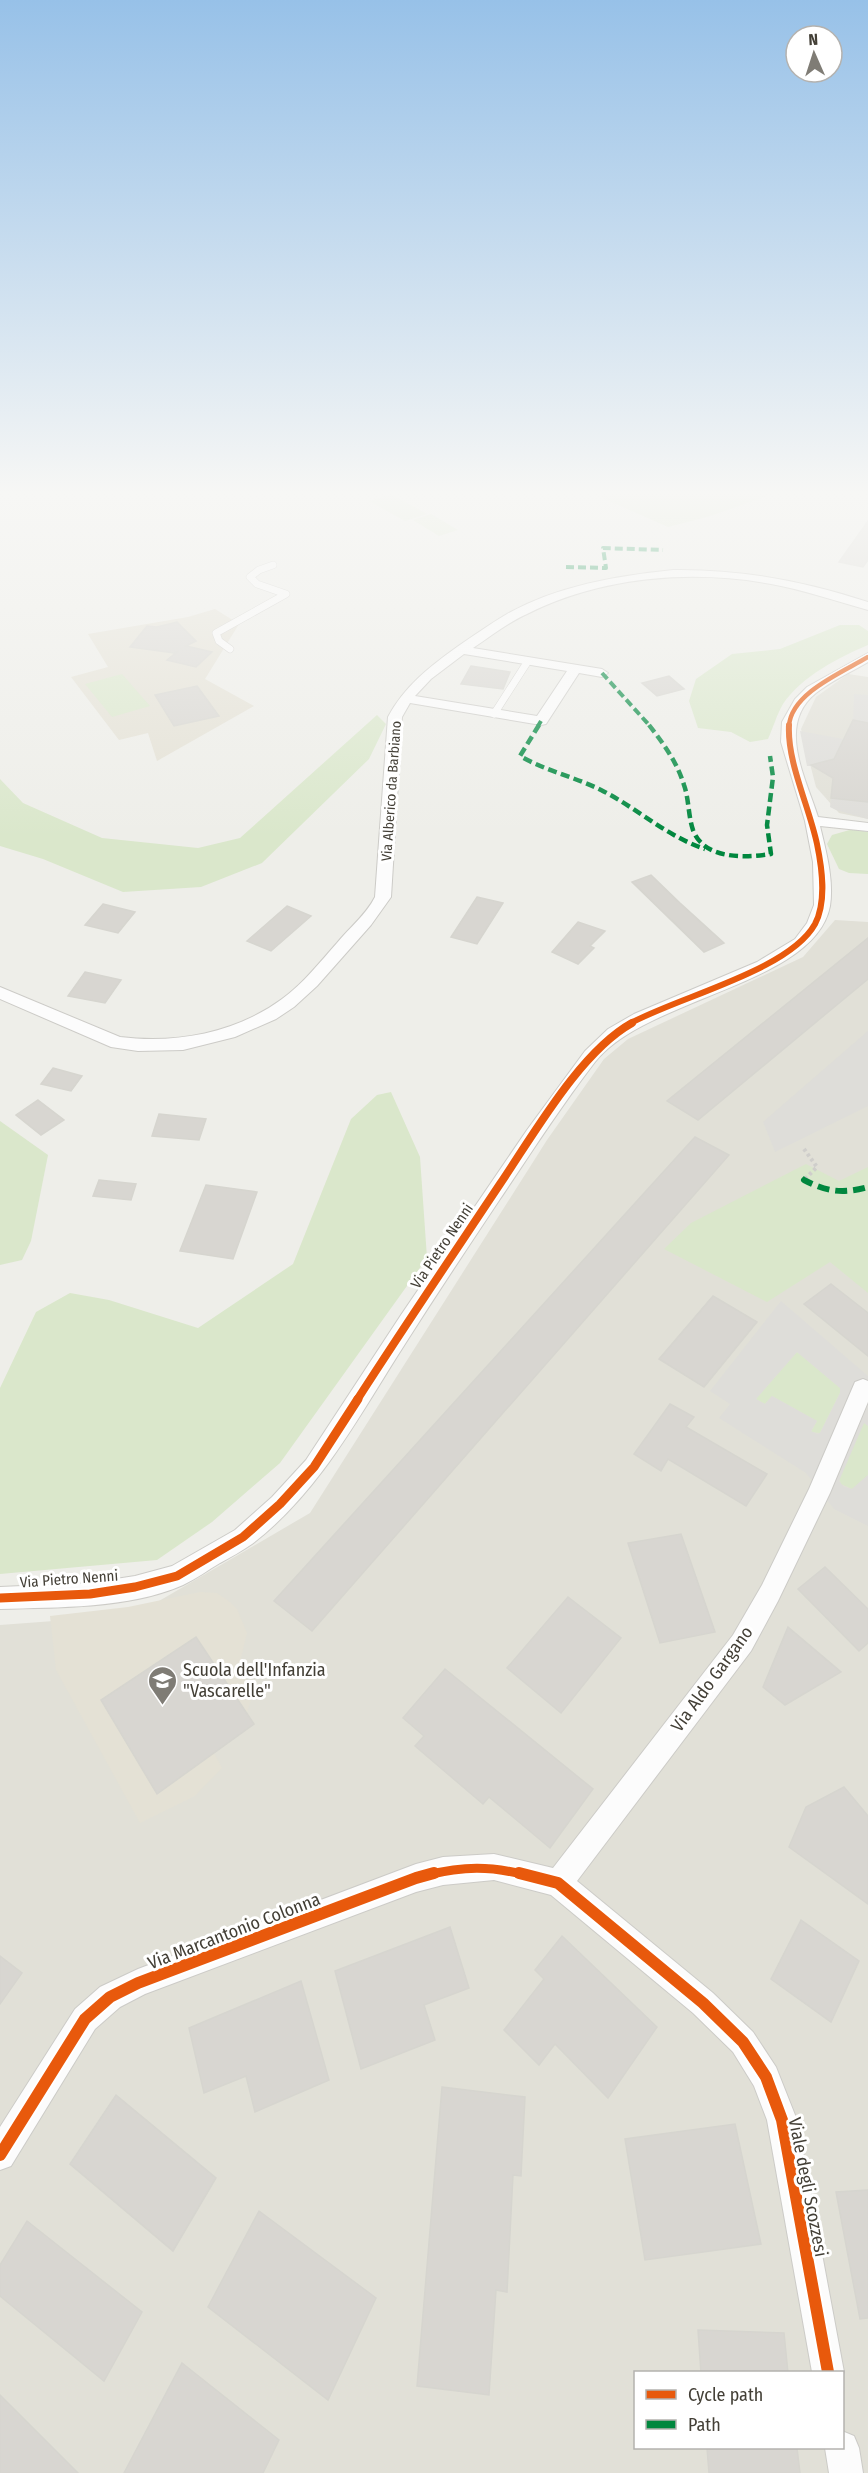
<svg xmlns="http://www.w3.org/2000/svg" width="868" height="2473" font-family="'Fira Sans Condensed',sans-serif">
<rect width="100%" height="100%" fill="#eeeee9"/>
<g fill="#e1e0d7" fill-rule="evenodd">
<path d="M 848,674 L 868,677 L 868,819 L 839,813 L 816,787 L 801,729 L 816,697 Z"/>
<path d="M 835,920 L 868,922 L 868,2473 L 0,2473 L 0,1625 L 135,1615 L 310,1513 L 547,1140 L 604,1059 L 628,1039 L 803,957 ZM 636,2372 L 842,2372 L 842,2448 L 636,2448 Z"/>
</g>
<g fill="#e4e1d5">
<path d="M 215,609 L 239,624 L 205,679 L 254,706 L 157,761 L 148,733 L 119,740 L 71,677 L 108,667 L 88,634 L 188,617 Z"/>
<path d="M 200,1592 L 217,1593 L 230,1602 L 237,1609 L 247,1633 L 240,1662 L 252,1696 L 247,1713 L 254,1724 L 214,1753 L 222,1768 L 195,1796 L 140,1823 L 56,1670 L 50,1616 L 128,1607 Z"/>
</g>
<g fill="#dae7cb">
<path d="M 624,490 L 785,490 L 707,517 L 668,527 L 600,497 Z"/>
<path d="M 391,494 L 427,514 L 405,521 L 369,501 Z"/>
<path d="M 431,514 L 458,530 L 439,536 L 413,520 Z"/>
<path d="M 840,625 L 859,625 L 868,631 L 868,645 C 838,658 802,676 783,704 C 777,714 773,728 768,739 L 750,742 L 731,732 L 698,728 L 689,701 L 696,679 L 732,654 L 780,649 Z"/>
<path d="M 122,674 L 150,706 L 112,717 L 85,684 Z"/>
<path d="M 377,715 L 386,724 L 369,759 L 262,863 L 201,887 L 123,892 L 43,859 L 0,846 L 0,779 L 23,803 L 102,838 L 198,848 L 240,838 Z"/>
<path d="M 853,829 L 868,832 L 868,874 L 849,873 L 839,869 L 827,844 L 832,835 Z"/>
<path d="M 391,1092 L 420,1157 L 427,1258 L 280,1463 L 212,1522 L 157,1560 L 0,1574 L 0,1388 L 36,1312 L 70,1293 L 109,1300 L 198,1328 L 293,1264 L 351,1119 L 377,1095 Z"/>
<path d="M 0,1121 L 48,1155 L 31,1241 L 22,1260 L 0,1265 Z"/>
<path d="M 806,1164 L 839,1181 L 868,1167 L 868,1293 L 830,1262 L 767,1302 L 664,1249 L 691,1223 Z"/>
<path d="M 797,1352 L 840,1388 L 840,1393 L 820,1433 L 811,1432 L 817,1421 L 772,1396 L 765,1404 L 756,1399 Z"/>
<path d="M 864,1422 L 868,1426 L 868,1475 L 852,1489 L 841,1484 L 839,1478 Z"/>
</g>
<g fill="#deddd9" fill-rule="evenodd">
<path d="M 854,694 L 868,695 L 868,723 L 853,720 Z"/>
<path d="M 800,731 L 843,739 L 837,753 L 837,760 L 824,762 L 820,766 L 807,766 Z"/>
<path d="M 831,798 L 868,802 L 868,819 L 836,810 L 830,807 Z"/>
<path d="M 868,1031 L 868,1106 L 775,1152 L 763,1122 Z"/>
<path d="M 781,1301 L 868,1376 L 868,1426 L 864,1423 L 839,1481 L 844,1487 L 852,1489 L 868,1475 L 868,1526 L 834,1509 L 806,1473 L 719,1418 L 730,1404 L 710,1391 ZM 797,1352 L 840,1388 L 840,1393 L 820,1433 L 817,1434 L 811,1431 L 817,1421 L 772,1396 L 765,1404 L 756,1399 Z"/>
</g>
<g fill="#d8d6d1" stroke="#d6d5cf" stroke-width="1.5">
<path d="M 868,521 L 868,560 L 863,567 L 839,562 Z"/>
<path d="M 177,622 L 196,641 L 186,646 L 212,652 L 196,667 L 167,660 L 178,651 L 174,653 L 130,647 L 147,626 L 157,627 Z"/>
<path d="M 471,666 L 510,672 L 503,689 L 461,684 Z"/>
<path d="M 669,676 L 684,689 L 657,696 L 642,683 Z"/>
<path d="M 197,686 L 219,716 L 174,726 L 155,695 Z"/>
<path d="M 853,720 L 868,723 L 868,802 L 831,798 L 833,778 L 811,765 L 834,759 Z"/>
<path d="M 651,875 L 680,903 L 724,943 L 704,952 L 632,882 Z"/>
<path d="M 477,897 L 503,903 L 477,944 L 451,937 Z"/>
<path d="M 103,904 L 135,912 L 118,933 L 85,925 Z"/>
<path d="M 287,906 L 311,916 L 271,951 L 247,941 Z"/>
<path d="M 578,922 L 605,931 L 590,946 L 594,948 L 578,964 L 552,952 Z"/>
<path d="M 868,938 L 868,979 L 698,1120 L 667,1101 Z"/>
<path d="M 85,972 L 121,980 L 105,1003 L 68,996 Z"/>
<path d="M 53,1068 L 82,1076 L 71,1091 L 41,1084 Z"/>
<path d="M 38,1100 L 64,1120 L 41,1135 L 16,1115 Z"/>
<path d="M 159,1114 L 206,1119 L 199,1140 L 152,1136 Z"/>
<path d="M 695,1137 L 729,1155 L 312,1631 L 274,1601 Z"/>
<path d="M 99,1180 L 136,1184 L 131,1200 L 93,1196 Z"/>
<path d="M 206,1185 L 257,1192 L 233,1259 L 180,1251 Z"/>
<path d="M 831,1284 L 868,1313 L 868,1356 L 804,1304 Z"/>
<path d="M 713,1296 L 757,1322 L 704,1387 L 659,1359 Z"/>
<path d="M 670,1404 L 694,1417 L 686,1427 L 767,1474 L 746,1506 L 668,1459 L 661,1471 L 634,1454 Z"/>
<path d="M 681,1534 L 715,1632 L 660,1643 L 628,1543 Z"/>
<path d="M 825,1567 L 868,1609 L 868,1643 L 859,1651 L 798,1589 Z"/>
<path d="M 568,1597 L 621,1638 L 561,1713 L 507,1668 Z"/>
<path d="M 788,1627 L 841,1672 L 785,1705 L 763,1687 Z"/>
<path d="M 196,1637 L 254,1724 L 157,1794 L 101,1700 Z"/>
<path d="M 445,1669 L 593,1789 L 550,1848 L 489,1797 L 483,1804 L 415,1746 L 424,1736 L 403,1718 Z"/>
<path d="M 844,1787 L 868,1816 L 868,1904 L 789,1847 L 806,1807 Z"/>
<path d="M 801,1920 L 859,1961 L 831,2022 L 771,1979 Z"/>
<path d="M 450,1927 L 469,1988 L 424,2005 L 435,2040 L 361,2069 L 335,1971 Z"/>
<path d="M 562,1936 L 657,2027 L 608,2098 L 555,2044 L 539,2065 L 504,2030 L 544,1979 L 535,1970 Z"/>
<path d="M 0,1956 L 22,1973 L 0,2004 Z"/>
<path d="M 301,1981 L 329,2080 L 255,2112 L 246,2076 L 204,2093 L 189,2028 Z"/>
<path d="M 442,2087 L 525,2097 L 521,2176 L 513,2175 L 507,2292 L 496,2290 L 489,2395 L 417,2386 Z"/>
<path d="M 116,2095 L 216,2178 L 173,2251 L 70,2164 Z"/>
<path d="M 735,2124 L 761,2244 L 645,2260 L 625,2139 Z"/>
<path d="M 868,2190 L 868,2318 L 860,2319 L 836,2192 Z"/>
<path d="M 259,2211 L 376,2298 L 328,2400 L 208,2307 Z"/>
<path d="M 27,2221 L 142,2312 L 104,2381 L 0,2296 L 0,2265 Z"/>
<path d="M 698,2330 L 784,2333 L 788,2373 L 701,2373 Z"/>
<path d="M 182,2363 L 279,2440 L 263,2473 L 124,2473 Z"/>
<path d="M 0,2395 L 78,2473 L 0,2473 Z"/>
<path d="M 707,2448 L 797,2448 L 800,2473 L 709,2473 Z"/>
</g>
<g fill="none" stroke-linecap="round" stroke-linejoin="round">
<defs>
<g id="service">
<path d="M 230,649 L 219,641 L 216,633 L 286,594 L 257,584 L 250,577 L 259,570 L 273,565"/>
<path d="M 494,714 L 528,661"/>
</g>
<g id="minor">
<path d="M 673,570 C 741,569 804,581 868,602 L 868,610 C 836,601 804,590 771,584 C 690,569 601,577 527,614 C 507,623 491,636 473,648 L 602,669 L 608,673 L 602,677 L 579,673 L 546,724 L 541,725 L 410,703 L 402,717 L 391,897 L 371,925 L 317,986 L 294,1007 L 276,1019 L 235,1037 L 183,1050 L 138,1051 L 111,1047 L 0,999 L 0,987 L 120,1037 C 176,1044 236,1033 282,999 C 303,984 320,962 337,943 C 350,927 366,915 375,897 L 388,717 C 404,687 429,667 457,647 C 473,636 490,624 507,614 C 557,586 616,576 673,570 ZM 464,654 L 567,671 L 537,716 L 415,696 L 431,679 Z"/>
<path d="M 868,653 L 868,662 C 851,672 831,681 816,693 C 776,725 806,778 818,817 L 868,823 L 868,831 L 820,826 C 826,851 834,880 830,906 C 815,985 646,997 595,1062 C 561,1106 531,1153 500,1199 C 468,1247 436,1295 405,1344 C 360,1414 320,1492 252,1544 C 242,1551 231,1557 220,1563 C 208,1570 196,1579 183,1585 C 129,1609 58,1607 0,1609 L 0,1587 L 90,1583 L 135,1576 L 172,1566 L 235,1530 L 272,1497 L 306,1460 L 401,1315 L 527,1130 L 585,1051 L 608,1029 L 634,1014 L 757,962 L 795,939 L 807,923 L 814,905 L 813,862 L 805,821 L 781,742 L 782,722 L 795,699 L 807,687 Z"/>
<path d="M 863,1379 L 868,1381 L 868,1402 L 830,1493 L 778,1601 L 751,1651 L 577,1881 L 713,1993 L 753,2032 L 776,2067 L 797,2120 L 844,2372 L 842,2377 L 842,2372 L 812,2372 L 767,2120 L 754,2086 L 733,2052 L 693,2013 L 551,1895 L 494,1880 L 443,1885 L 416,1892 L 145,1994 L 120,2007 L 95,2029 L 11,2166 L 0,2170 L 0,2127 L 75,2009 L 100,1987 L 138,1969 L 416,1864 L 443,1857 L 494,1854 L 553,1868 L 733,1635 L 762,1585 L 809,1489 L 855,1382 Z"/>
<path d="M 842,2431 L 854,2436 L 859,2448 L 863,2473 L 829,2473 L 825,2448 L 842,2448 Z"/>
</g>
</defs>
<use href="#service" stroke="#cccbc7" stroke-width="8"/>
<use href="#minor" stroke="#cccbc7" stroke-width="2"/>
<path stroke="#cfcecb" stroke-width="4" stroke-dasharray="3 3" stroke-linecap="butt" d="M 804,1149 L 817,1167 L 806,1178"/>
<use href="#service" stroke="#fcfcfc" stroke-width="7"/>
<use href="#minor" fill="#fcfcfc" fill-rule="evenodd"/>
<g stroke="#00873e" stroke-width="4" stroke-dasharray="8 4" stroke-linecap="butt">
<path d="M 566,567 L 606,568 L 603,548 L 663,550"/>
<path d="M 602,673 L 650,726"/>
<path d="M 538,726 L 541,721"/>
</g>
<g stroke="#00873e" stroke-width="4.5" stroke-dasharray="9 4.5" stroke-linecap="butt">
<path d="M 539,725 L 520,756 C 546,771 575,777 601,790 C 637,808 666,836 705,849"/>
<path d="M 649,725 C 663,743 677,762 684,785 C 689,799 688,815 693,830 C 704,860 746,858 771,854 L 767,825 L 773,777 L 770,756"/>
</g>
<path stroke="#00873e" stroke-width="6" stroke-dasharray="12 6" stroke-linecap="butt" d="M 806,1178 L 804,1180 C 827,1192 843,1194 868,1187"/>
<defs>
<path id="cycleway-far4" d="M 789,726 C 791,693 843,672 868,657"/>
<path id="cycleway-far3" d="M 629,1024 C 677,997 789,971 815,924 C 827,901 822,868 817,844 C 809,806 787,762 789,725"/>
<path id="cycleway-far2" d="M 357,1400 C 404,1327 452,1256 500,1184 C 534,1134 580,1052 632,1023"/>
<g id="cycleway-far1">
<path d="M 0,1598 L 90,1594 L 135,1587 L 177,1576 L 243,1537 L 280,1504 L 314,1467 L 358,1399"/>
<path d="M 428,1875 C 463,1866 491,1866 525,1875"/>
</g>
<g id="cycleway">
<path d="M 519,1873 L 558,1883 L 703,2003 L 743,2042 L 766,2077 L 782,2120 L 828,2372"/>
<path d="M 0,2155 L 85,2019 L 110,1997 L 138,1983 L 416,1878 L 434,1873"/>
</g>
</defs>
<use href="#cycleway-far4" stroke="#fff" stroke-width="7"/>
<use href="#cycleway-far3" stroke="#fff" stroke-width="9"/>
<use href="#cycleway-far2" stroke="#fff" stroke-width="11"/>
<use href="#cycleway-far1" stroke="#fff" stroke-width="13"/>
<use href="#cycleway" stroke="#fff" stroke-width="16"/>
<use href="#cycleway-far4" stroke="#e8590c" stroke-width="4.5"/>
<use href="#cycleway-far3" stroke="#e8590c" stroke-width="6"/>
<use href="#cycleway-far2" stroke="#e8590c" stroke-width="8"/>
<use href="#cycleway-far1" stroke="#e8590c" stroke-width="9"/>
<use href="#cycleway" stroke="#e8590c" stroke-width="12"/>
</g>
<linearGradient id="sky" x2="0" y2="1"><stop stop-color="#97c1e8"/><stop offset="0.59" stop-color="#f7f7f5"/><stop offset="1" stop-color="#f7f7f5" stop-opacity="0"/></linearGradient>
<rect width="868" height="836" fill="url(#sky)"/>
<defs>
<symbol id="school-pin" viewBox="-11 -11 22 30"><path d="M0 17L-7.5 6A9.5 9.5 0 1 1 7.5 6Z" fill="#7f7c75" stroke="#fff"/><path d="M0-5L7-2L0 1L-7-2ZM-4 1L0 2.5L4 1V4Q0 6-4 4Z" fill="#fff"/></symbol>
</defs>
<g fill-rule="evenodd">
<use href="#school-pin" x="146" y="1664" width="33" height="45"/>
</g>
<g text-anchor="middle" stroke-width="6" stroke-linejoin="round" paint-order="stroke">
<g font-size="14" fill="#433f36" stroke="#fff">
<text transform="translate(391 791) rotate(-86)" y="5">Via Alberico da Barbiano</text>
</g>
<g font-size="15" fill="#433f36" stroke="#fff">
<text transform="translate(442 1246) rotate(-56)" y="5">Via Pietro Nenni</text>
<text transform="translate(69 1579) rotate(-4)" y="5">Via Pietro Nenni</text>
</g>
<g font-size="18" fill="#433f36" stroke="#fff" text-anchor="start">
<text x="183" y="1676">Scuola dell'Infanzia<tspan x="183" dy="21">"Vascarelle"</tspan></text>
</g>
<g font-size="18" fill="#433f36" stroke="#fff">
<text transform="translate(712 1679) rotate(-54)" y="6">Via Aldo Gargano</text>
<text transform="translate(234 1931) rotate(-21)" y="6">Via Marcantonio Colonna</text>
<text transform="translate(808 2187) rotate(79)" y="6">Viale degli Scozzesi</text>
</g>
</g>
<rect x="634" y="2371" width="210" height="78" fill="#ffffff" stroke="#b4b2af" stroke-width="1.5"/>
<rect x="646" y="2390" width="30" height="9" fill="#e8590c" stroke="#b4b2af" stroke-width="1.5"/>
<text x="688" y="2401" font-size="18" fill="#433f36">Cycle path</text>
<rect x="646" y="2420" width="30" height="9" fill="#00873e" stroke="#b4b2af" stroke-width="1.5"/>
<text x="688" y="2431" font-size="18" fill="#433f36">Path</text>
<g transform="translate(814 54) rotate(357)"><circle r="28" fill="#ffffff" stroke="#b4b2af" stroke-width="1.5"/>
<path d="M0-4.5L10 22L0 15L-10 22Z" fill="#7f7c75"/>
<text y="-9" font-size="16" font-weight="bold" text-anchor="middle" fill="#433f36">N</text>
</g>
</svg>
